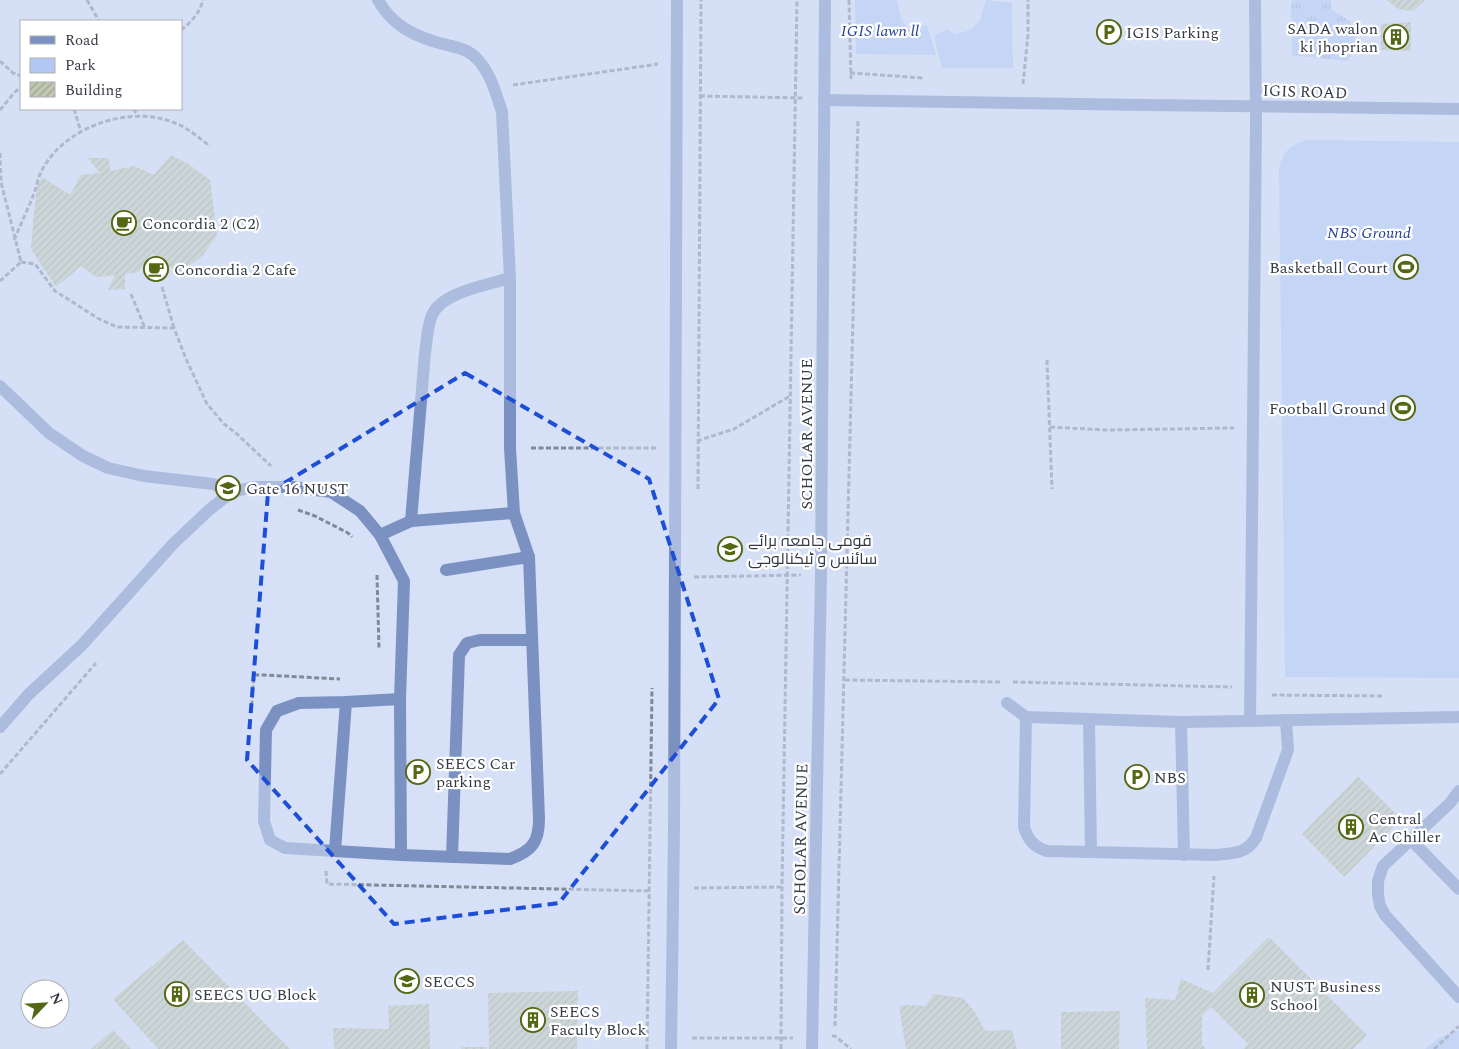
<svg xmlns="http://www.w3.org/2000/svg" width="1459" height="1049" font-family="Spectral,Cairo,serif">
<defs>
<pattern id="grass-tufts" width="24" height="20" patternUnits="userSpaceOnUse" patternTransform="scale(1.25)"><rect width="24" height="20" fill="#b2c7f4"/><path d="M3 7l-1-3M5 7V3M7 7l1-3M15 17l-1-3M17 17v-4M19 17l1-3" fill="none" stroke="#92a3c7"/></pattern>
<pattern id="building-hatch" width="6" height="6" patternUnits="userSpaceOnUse" patternTransform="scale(1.25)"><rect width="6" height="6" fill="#c1c8b1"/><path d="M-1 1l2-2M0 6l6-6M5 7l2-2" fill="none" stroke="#9ea392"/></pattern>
</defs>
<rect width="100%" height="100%" fill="#d6e0f6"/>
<path fill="url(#grass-tufts)" d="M 1292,0 L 1331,0 L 1332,10 L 1350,21 L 1356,42 L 1356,50 L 1347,61 L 1292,55 L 1291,6 Z"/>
<g fill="#b2c7f4">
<path d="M 855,0 L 897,0 L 901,19 L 909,30 L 927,25 L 936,55 L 856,54 Z"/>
<path d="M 986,0 L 1012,3 L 1013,68 L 942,68 L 934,36 L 947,29 L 955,34 L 971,30 L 980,20 Z"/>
<path d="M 1308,140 L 1459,142 L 1459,678 L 1285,677 L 1279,168 C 1283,151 1291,144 1308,140 Z"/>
<path d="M 1459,1030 L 1459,1049 L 1425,1049 L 1439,1038 Z"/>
</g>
<g fill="url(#building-hatch)">
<path d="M 1387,0 L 1425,0 L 1413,11 L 1398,9 Z"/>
<path d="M 1411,22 L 1411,51 L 1381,50 L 1381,24 Z"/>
<path d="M 171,155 L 188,164 L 210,180 L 217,235 L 203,255 L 179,274 L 152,253 L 139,272 L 125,274 L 125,289 L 108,290 L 115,275 L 96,277 L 81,266 L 56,287 L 31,249 L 34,212 L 37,188 L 42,177 L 70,195 L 81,175 L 100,173 L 88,158 L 109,158 L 110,171 L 134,166 L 154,175 Z"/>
<path d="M 1358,776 L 1401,819 L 1344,877 L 1302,834 Z"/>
<path d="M 1269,937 L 1367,1035 L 1353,1049 L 1243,1049 L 1248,1044 L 1211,1007 L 1202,1016 L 1202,1045 L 1206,1049 L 1147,1049 L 1145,998 L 1175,1000 L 1181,979 L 1213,993 Z"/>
<path d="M 183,940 L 290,1049 L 158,1049 L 113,999 Z"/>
<path d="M 578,991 L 577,1049 L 489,1049 L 488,993 Z"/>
<path d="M 934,994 L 963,998 L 975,1012 L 985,1031 L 1012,1030 L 1017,1049 L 906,1049 L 899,1006 L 907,1005 L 925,1006 Z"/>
<path d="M 429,1004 L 430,1049 L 334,1049 L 333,1028 L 389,1029 L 388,1006 Z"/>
<path d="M 1120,1011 L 1119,1049 L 1061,1049 L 1061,1012 Z"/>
<path d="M 113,1030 L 131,1049 L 91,1049 Z"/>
<rect x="461" y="1047" width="26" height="2"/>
</g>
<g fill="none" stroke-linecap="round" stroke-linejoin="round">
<g stroke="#828998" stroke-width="3" stroke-dasharray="5 2.5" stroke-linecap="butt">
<path d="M 87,0 L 99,21"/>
<path d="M 849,0 L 851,79"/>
<path d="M 181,30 C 191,23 200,12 203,0"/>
<path d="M 0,61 L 13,73 L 21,76"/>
<path d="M 850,73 L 924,78"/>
<path d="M 1023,84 L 1028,35 L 1028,0"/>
<path d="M 513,85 L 658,64"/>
<path d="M 700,96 L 803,98"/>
<path d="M 74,109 L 81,132"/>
<path d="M 133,109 L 138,115"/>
<path d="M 0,110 L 14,93 L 21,87"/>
<path d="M 0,153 L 1,182 L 21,262 L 0,281"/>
<path d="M 14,240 C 21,223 29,207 35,191 C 37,185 38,178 41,172 C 63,127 129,104 175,123 C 188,128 199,138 210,146"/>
<path d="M 21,262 L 35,264 L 55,291 L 99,319 L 117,327 L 174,328 L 186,359 L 207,404 L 224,424 L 237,434 L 271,466"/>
<path d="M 162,287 L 174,328"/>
<path d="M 131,294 L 145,328"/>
<path d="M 1047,360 L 1052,489"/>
<path d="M 1050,427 L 1107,430 L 1234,428"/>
<path d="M 697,441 L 734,429 L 790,396"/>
<path d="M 531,448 L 657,448"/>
<path d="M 698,489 L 701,0"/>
<path d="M 298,510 L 315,516 L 348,533 L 352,537"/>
<path d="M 377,575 L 379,649"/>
<path d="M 694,577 L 801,575"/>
<path d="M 845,680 L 1002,682"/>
<path d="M 1013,682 L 1232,687"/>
<path d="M 1272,695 L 1384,696"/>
<path d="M 251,713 L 253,683 L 255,675 L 264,675 L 340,679"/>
<path d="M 0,774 L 96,663"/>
<path d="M 326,871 L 327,884 L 650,891"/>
<path d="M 694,888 L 782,887"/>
<path d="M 1208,970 L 1214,876"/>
<path d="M 835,1026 L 858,120"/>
<path d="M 832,1036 L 835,1036 L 851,1049"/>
<path d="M 692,1038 L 793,1038"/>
<path d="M 647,1049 L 652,688"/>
<path d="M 781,1049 L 782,887 L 797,0"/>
<path d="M 1434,1049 L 1459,1026"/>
</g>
<g stroke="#7a91c2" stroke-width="12">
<path d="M 378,0 C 392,26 416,37 443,44 C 456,47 469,49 478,60 C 491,74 496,94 502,112 L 510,278 L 510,448 L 514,513 L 529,557 L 539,819 C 539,842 532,851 510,859 L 401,855 L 285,848 L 270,840 L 264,821 L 266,730 L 277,711 L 299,703 L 346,702 L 400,699"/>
<path d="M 1255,0 L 1256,123 L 1250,721 L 1459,717"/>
<path d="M 824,100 C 1036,102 1247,108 1459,109"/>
<path d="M 0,386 L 49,433 L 83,456 L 108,468 L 144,476 L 213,484 L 232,492 L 253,487 L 293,487 L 331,492 L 360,511 L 380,535 L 404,581 L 400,699 L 401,855"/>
<path d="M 411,521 L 425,353 C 427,340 427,327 432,315 C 442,292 488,285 510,278"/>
<path d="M 380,535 L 411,521 L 514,513"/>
<path d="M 446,570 L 529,557"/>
<path d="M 1007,703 L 1026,717 L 1181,722 L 1250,721"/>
<path d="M 1026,717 L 1024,827 C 1028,840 1034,847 1047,851 L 1216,855 C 1233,853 1246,854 1256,838 L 1288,750 L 1286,720"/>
<path d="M 1089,720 L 1091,852"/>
<path d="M 1181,722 L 1184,855"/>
<path d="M 0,727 L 29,694 L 82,645 L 173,544 L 209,510 L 232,492"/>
<path d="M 1459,791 L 1450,803 L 1383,866 L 1378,881 L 1378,895 L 1380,906 L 1385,915 L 1459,997"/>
<path d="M 1411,840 L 1459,889"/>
<path d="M 335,851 L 346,702"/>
<path d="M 452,857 L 459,655 L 467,643 L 480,640 L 532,640"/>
<path d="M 671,1049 L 674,829 L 677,0"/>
<path d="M 812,1049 L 821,575 L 825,0"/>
</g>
</g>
<path d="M0 0H1459V1049H0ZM 465,373 L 649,479 L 719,699 L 559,903 L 394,924 L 247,760 L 268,493 Z" fill="#d6e0f6" fill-opacity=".55" fill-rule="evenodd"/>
<path fill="none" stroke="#1d4ed8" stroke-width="4" stroke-dasharray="10 6" stroke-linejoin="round" d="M 465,373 L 649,479 L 719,699 L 559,903 L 394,924 L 247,760 L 268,493 Z"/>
<defs>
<symbol id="parking-ring" viewBox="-11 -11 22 22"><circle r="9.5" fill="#fff" stroke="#546712" stroke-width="1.5"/><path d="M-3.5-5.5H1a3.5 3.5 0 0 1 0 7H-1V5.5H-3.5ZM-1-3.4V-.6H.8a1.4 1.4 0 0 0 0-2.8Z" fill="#546712"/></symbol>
<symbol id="building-ring" viewBox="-11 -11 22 22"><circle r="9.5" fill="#fff" stroke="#546712" stroke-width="1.5"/><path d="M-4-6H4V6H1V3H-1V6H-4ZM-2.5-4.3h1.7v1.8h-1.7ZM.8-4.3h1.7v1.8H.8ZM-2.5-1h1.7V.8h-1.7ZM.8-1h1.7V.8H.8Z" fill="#546712"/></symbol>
<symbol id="cafe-ring" viewBox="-11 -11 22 22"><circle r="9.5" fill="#fff" stroke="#546712" stroke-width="1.5"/><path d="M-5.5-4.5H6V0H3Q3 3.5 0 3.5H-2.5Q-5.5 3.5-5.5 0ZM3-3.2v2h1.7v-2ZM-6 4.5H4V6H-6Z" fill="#546712"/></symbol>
<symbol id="stadium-ring" viewBox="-11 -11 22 22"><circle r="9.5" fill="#fff" stroke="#546712" stroke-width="1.5"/><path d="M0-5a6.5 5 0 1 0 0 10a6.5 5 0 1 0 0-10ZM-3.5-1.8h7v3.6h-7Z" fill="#546712"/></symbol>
<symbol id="university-ring" viewBox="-11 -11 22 22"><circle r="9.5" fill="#fff" stroke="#546712" stroke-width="1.5"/><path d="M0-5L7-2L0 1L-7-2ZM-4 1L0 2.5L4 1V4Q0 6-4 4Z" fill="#546712"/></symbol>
<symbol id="school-ring" viewBox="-11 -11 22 22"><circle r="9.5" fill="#fff" stroke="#546712" stroke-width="1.5"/><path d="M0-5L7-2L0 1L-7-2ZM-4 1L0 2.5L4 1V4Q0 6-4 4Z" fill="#546712"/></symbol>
</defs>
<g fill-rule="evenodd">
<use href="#parking-ring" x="1095" y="18" width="28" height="28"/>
<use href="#building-ring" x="1382" y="23" width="28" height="28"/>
<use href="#cafe-ring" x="110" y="209" width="28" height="28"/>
<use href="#stadium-ring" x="1392" y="253" width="28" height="28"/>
<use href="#cafe-ring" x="142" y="255" width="28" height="28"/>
<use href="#stadium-ring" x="1389" y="394" width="28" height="28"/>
<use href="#university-ring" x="214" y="474" width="28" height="28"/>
<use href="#university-ring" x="716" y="535" width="28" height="28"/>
<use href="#parking-ring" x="404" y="758" width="28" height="28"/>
<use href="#parking-ring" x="1123" y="763" width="28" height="28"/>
<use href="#building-ring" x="1337" y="813" width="28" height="28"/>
<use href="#school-ring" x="393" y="967" width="28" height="28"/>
<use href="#building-ring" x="163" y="980" width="28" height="28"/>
<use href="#building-ring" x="1238" y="981" width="28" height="28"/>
<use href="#building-ring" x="519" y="1006" width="28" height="28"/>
</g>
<g text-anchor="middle" stroke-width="4.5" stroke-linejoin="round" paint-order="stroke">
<g font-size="16" fill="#353942" stroke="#fff" text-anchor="start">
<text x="1378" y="34" text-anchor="end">SADA walon<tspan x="1378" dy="18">ki jhoprian</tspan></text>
<text x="1126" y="38">IGIS Parking</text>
<text x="142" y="229">Concordia 2 (C2)</text>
<text x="1388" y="273" text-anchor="end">Basketball Court</text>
<text x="174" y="275">Concordia 2 Cafe</text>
<text x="1386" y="414" text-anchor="end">Football Ground</text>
<text x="246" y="494">Gate 16 NUST</text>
<text x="748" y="546">قومی جامعہ برائے<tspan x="748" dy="18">سائنس و ٹیکنالوجی</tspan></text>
<text x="436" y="769">SEECS Car<tspan x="436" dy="18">parking</tspan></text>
<text x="1154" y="783">NBS</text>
<text x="1368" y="824">Central<tspan x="1368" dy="18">Ac Chiller</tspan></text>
<text x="424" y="987">SECCS</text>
<text x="1270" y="992">NUST Business<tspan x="1270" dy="18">School</tspan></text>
<text x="194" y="1000">SEECS UG Block</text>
<text x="550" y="1017">SEECS<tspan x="550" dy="18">Faculty Block</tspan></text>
</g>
<g font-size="16" font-style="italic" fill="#244296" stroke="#fff">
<text x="880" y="36">IGIS lawn ll</text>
<text x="1369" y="238">NBS Ground</text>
</g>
<g font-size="16" fill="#353942" stroke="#fff">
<text transform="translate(1305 91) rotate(2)" y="6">IGIS ROAD</text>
<text transform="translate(806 434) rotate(-90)" y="6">SCHOLAR AVENUE</text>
<text transform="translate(800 839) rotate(-89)" y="6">SCHOLAR AVENUE</text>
</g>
</g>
<rect x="20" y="20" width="162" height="90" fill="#ffffff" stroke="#aeb0b3"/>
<rect x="30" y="36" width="25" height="8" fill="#7a91c2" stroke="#aeb0b3"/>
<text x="65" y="45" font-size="15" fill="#353942">Road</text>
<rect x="30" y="58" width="25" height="15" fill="#b2c7f4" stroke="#aeb0b3"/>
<text x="65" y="70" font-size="15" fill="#353942">Park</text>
<rect x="30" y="82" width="25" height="15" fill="url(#building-hatch)" stroke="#aeb0b3"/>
<text x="65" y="95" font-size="15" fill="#353942">Building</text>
<g transform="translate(45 1004) rotate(65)"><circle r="24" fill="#ffffff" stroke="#aeb0b3"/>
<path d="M0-4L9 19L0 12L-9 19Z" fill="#546712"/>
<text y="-8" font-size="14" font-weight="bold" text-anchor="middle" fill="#353942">N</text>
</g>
</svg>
